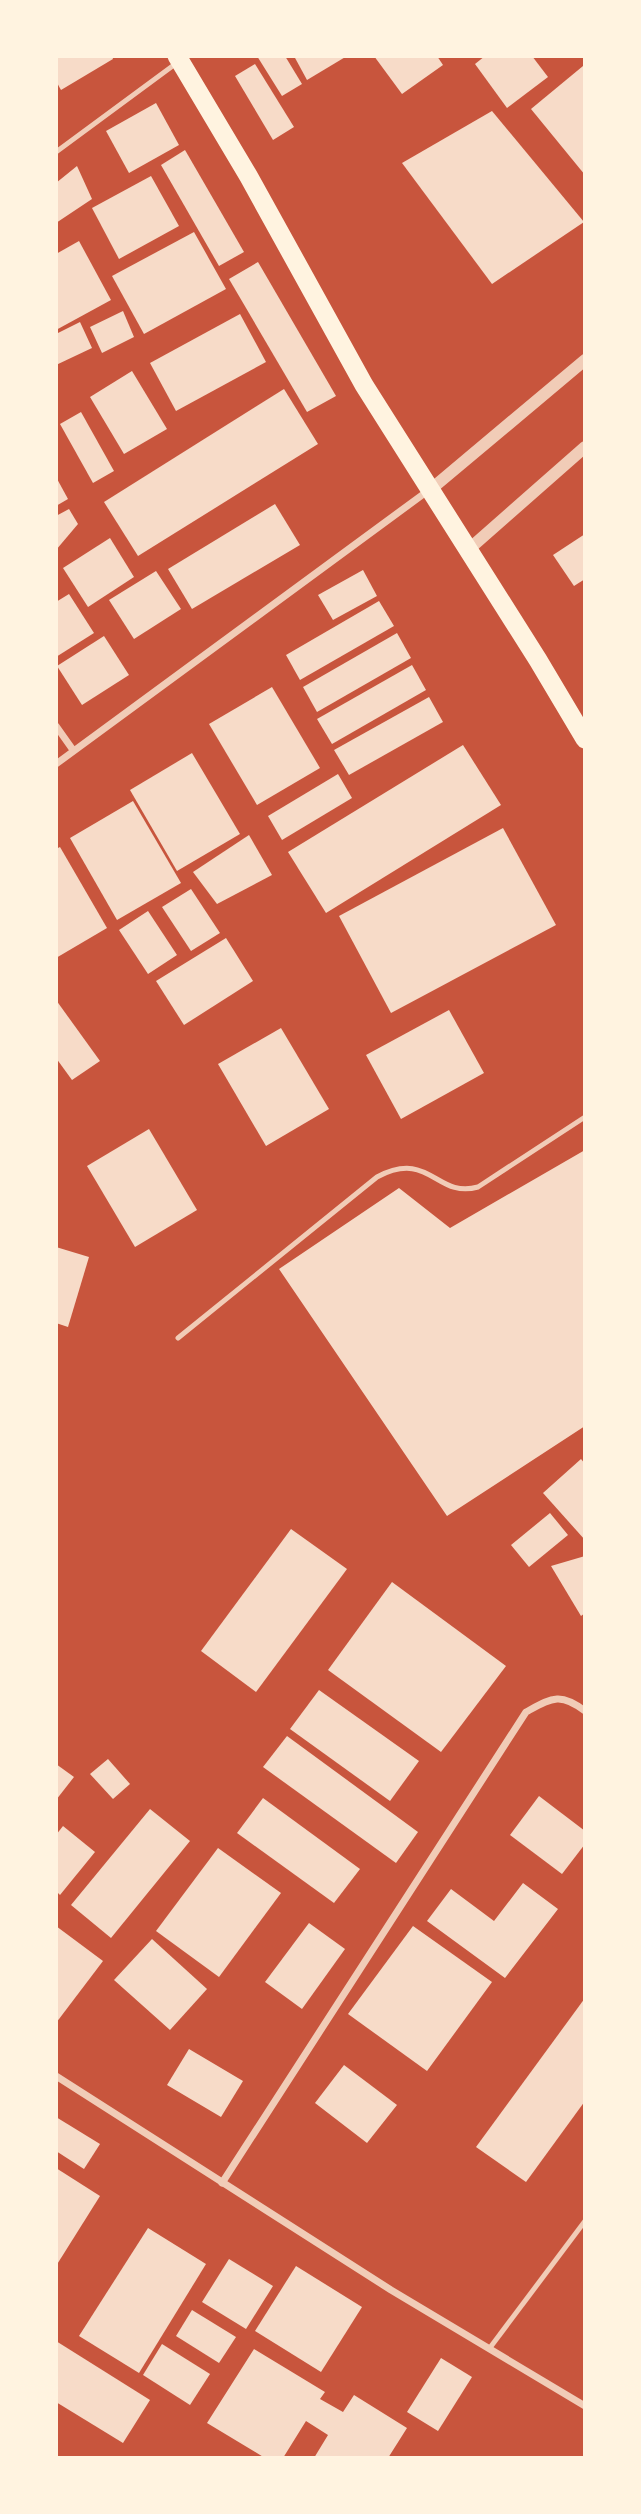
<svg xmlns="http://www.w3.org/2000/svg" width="641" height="2514" font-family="Figtree,sans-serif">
<rect width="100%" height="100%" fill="#c8553d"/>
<g fill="#f7dbc8">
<path d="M 56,56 L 112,56 L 113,59 L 61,90 L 56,81 Z"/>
<path d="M 257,56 L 285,56 L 302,84 L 282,96 Z"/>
<path d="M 294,56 L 347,56 L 307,80 Z"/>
<path d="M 374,56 L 437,56 L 443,65 L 402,94 Z"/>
<path d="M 485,56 L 532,56 L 548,77 L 507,108 L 475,64 Z"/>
<path d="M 255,64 L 294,127 L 273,140 L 235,76 Z"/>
<path d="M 583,66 L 585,69 L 585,175 L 531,109 Z"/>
<path d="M 156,103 L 179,145 L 129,173 L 106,131 Z"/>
<path d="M 492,111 L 584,222 L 492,284 L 402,163 Z"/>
<path d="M 185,150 L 244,252 L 219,266 L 161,165 Z"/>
<path d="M 77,166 L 92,199 L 56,223 L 56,183 Z"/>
<path d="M 151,176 L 179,226 L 119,259 L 92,208 Z"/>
<path d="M 194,232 L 226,289 L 144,334 L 112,276 Z"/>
<path d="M 79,241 L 111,300 L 56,330 L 56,254 Z"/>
<path d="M 258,262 L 336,396 L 307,412 L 229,279 Z"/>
<path d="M 123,311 L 134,337 L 102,353 L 90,327 Z"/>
<path d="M 240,314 L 266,362 L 176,411 L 150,363 Z"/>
<path d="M 80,322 L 92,348 L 56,365 L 56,334 Z"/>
<path d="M 132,371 L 167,429 L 124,454 L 90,397 Z"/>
<path d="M 284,389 L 318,444 L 138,556 L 104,502 Z"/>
<path d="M 81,412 L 114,471 L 93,483 L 60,424 Z"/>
<path d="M 56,477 L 68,499 L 56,506 Z"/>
<path d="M 275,504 L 300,545 L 192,609 L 168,569 Z"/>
<path d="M 69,509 L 78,524 L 56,550 L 56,516 Z"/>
<path d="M 585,534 L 585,579 L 574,586 L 553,555 Z"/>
<path d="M 110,538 L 134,577 L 88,607 L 63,568 Z"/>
<path d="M 363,570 L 377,596 L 333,620 L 318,595 Z"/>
<path d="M 156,571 L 181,609 L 134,639 L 109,600 Z"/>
<path d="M 69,594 L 94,633 L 56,657 L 56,602 Z"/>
<path d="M 379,601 L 394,626 L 300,680 L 286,655 Z"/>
<path d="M 397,633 L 411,658 L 317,712 L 303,687 Z"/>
<path d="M 104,636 L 129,675 L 82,705 L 57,666 Z"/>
<path d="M 412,665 L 426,690 L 332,744 L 317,719 Z"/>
<path d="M 272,687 L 320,768 L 257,805 L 209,724 Z"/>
<path d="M 429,697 L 443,722 L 349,775 L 334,750 Z"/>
<path d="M 463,745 L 501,805 L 326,913 L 288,852 Z"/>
<path d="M 192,753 L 240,834 L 177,871 L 130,790 Z"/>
<path d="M 338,774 L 352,798 L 282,840 L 268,816 Z"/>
<path d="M 133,801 L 181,883 L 117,920 L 70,838 Z"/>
<path d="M 503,828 L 556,925 L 391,1013 L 339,916 Z"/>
<path d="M 249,835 L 272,875 L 217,904 L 193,872 Z"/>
<path d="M 60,847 L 107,928 L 56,958 L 56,849 Z"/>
<path d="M 191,889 L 220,933 L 191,951 L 162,907 Z"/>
<path d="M 148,911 L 177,955 L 148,974 L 119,930 Z"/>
<path d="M 226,938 L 253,981 L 184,1025 L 156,981 Z"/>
<path d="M 56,1000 L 100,1061 L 72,1080 L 56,1058 Z"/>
<path d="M 449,1010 L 484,1073 L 401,1119 L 366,1055 Z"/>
<path d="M 281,1028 L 329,1109 L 266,1146 L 218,1064 Z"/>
<path d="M 149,1129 L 197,1210 L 135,1247 L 87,1166 Z"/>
<path d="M 585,1150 L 585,1426 L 447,1516 L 279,1269 L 399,1188 L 450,1228 Z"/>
<path d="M 56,1247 L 89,1257 L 68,1327 L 56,1323 Z"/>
<path d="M 581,1459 L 585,1464 L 585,1540 L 543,1493 Z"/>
<path d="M 550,1513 L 568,1535 L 529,1567 L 511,1545 Z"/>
<path d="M 291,1529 L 347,1569 L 256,1692 L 201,1651 Z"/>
<path d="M 585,1556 L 585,1613 L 581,1616 L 551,1566 Z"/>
<path d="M 392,1582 L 506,1666 L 441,1752 L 328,1670 Z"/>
<path d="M 319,1690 L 419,1761 L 390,1801 L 290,1729 Z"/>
<path d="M 287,1736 L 418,1832 L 396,1863 L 263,1767 Z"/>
<path d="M 108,1759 L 130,1784 L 113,1799 L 90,1774 Z"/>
<path d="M 56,1764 L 74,1777 L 56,1800 Z"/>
<path d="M 539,1796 L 585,1831 L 585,1844 L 562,1874 L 510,1835 Z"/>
<path d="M 263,1798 L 360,1869 L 334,1903 L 237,1833 Z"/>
<path d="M 150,1809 L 190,1841 L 111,1938 L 71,1905 Z"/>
<path d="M 63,1826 L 95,1852 L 60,1895 L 56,1891 L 56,1835 Z"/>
<path d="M 218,1848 L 281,1893 L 219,1977 L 156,1931 Z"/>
<path d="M 523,1883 L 558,1909 L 505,1978 L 427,1921 L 451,1889 L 494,1921 Z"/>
<path d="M 309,1923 L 345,1949 L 302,2009 L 265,1982 Z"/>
<path d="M 56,1926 L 103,1961 L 56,2023 Z"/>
<path d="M 413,1926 L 492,1982 L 427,2071 L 348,2014 Z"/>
<path d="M 152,1939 L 207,1989 L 170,2030 L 114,1980 Z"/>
<path d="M 585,1998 L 585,2101 L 526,2182 L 476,2147 Z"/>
<path d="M 189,2049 L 243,2081 L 221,2117 L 167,2085 Z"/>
<path d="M 344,2065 L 397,2105 L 367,2143 L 315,2103 Z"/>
<path d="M 56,2117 L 100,2144 L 84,2169 L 56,2151 Z"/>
<path d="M 56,2168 L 100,2196 L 56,2266 Z"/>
<path d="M 148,2228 L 206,2264 L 139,2373 L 79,2336 Z"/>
<path d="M 229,2259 L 273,2286 L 246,2329 L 202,2302 Z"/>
<path d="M 296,2266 L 362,2307 L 321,2372 L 255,2331 Z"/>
<path d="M 192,2310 L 236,2337 L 219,2363 L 176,2336 Z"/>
<path d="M 56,2341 L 150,2400 L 123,2443 L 56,2402 Z"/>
<path d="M 162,2344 L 210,2374 L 190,2405 L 143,2375 Z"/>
<path d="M 254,2349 L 325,2392 L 320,2399 L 343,2412 L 354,2395 L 407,2428 L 388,2458 L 314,2458 L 328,2435 L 306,2421 L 283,2458 L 265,2458 L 207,2423 Z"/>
<path d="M 441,2358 L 472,2377 L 438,2431 L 407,2412 Z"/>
</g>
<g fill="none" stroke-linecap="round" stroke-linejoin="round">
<g stroke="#f1ccb7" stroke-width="5">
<path d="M 56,152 L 178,62"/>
<path d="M 178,1338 L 377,1177 C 430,1149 436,1199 478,1187 L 585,1117"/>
<path d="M 489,2349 L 585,2221"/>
</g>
<g stroke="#f1ccb7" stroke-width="7">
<path d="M 56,726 L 73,750"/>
<path d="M 56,764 L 429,490"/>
<path d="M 56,2076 L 391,2290 L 585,2406"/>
<path d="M 222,2183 L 526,1712 C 552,1698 560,1692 585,1711"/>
</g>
<g stroke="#f1ccb7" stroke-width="12">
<path d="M 430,490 L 585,360"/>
<path d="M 468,550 L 585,447"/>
</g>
<path stroke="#fff3e0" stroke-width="19" d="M 177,56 L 249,177 L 364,385 L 538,660 L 585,739"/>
</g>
<rect width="641" height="2514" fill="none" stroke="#fff3e0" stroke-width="116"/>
</svg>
